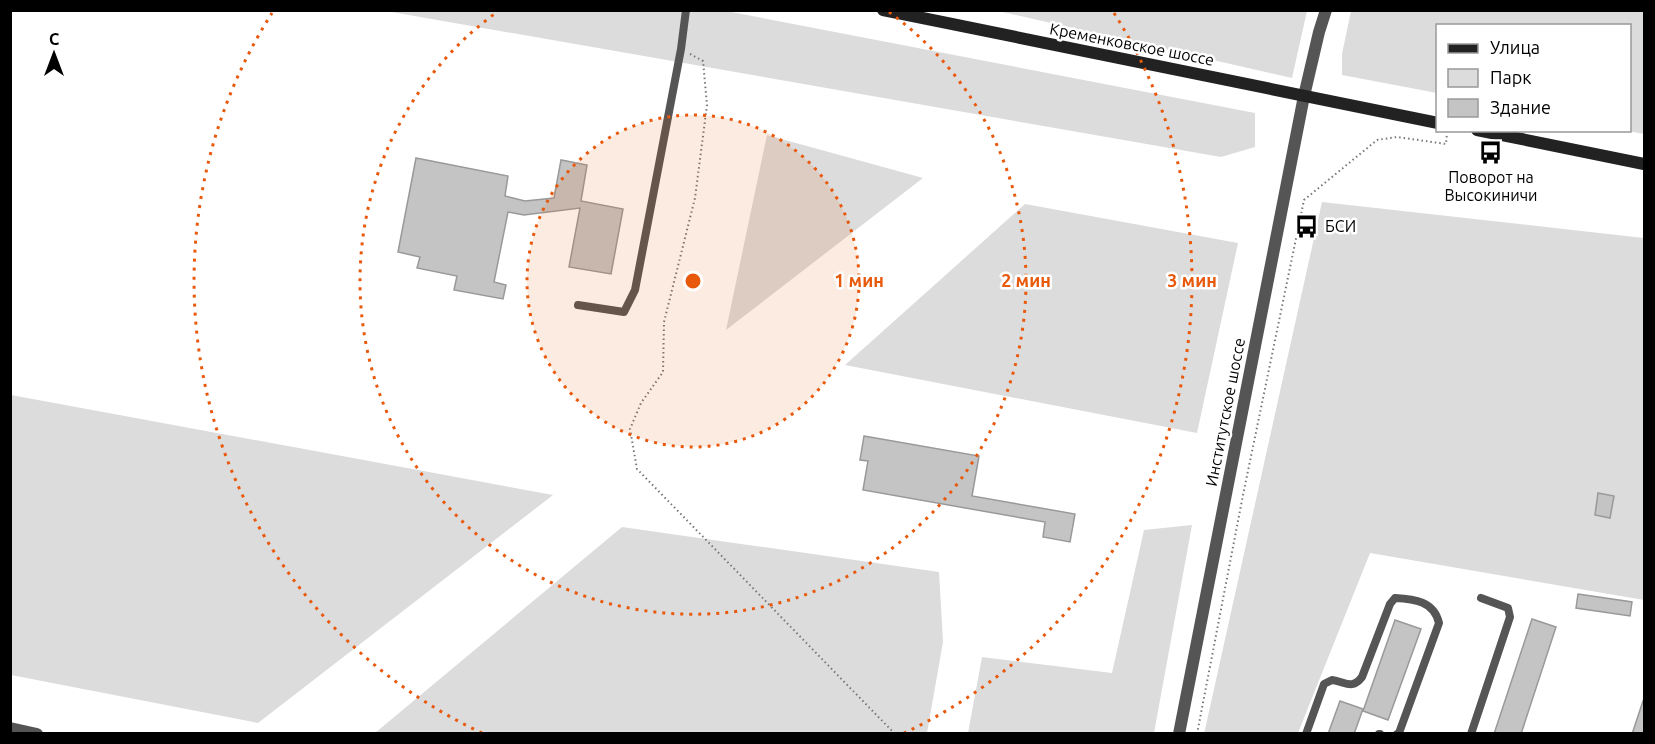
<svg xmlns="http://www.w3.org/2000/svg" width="1655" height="744" font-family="Ubuntu,sans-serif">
<rect width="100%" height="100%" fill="#fff"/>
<g fill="#dcdcdc">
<path d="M 386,11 L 726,11 L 1255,113 L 1255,147 L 1221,157 Z"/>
<path d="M 998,11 L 1307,10 L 1307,11 L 1292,78 Z"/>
<path d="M 1351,11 L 1644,11 L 1644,134 L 1628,131 L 1630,26 L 1438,26 L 1437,93 L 1342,75 L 1342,54 Z"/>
<path d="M 767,135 L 923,178 L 726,330 Z"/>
<path d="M 1322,202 L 1644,238 L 1644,600 L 1370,553 L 1298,733 L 1204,734 Z"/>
<path d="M 1025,204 L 1238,243 L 1197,433 L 845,365 Z"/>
<path d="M 11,395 L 553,495 L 258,723 L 11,675 Z"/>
<path d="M 1192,525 L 1154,733 L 968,733 L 982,657 L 1112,673 L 1144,530 Z"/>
<path d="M 622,527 L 939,572 L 943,642 L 927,733 L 375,733 Z"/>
</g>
<g fill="#c4c4c4" stroke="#999" stroke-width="1.5">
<path d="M 416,158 L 508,176 L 505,196 L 525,201 L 554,198 L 561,160 L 587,165 L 581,201 L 623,209 L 611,274 L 569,267 L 580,208 L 524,215 L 508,212 L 494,282 L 506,285 L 503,299 L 454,290 L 457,276 L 417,268 L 420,257 L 398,252 Z"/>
<path d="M 864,436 L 979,456 L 972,496 L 1075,514 L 1070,542 L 1043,537 L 1045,522 L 863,490 L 868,461 L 860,460 Z"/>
<path d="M 1598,493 L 1614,496 L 1610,518 L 1595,515 Z"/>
<path d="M 1578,594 L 1632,602 L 1630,616 L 1576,608 Z"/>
<path d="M 1532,619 L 1556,627 L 1521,734 L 1494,734 Z"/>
<path d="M 1395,620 L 1421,629 L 1388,720 L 1363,711 Z"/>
<path d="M 1340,701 L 1363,709 L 1354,734 L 1328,734 Z"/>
<path d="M 1643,701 L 1644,702 L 1644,734 L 1632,734 Z"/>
</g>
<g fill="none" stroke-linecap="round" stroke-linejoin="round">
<g stroke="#777" stroke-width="2" stroke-dasharray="1.5 3" stroke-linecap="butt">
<path d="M 690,54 L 703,61 L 707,105 L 695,198 L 664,322 L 663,372 L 641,403 L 630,429 L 637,469 L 895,734"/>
<path d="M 1197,734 L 1243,495 L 1304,200 L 1377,140 L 1397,137 L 1446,144 L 1447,133"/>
</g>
<g stroke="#555" stroke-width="8">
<path d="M 578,305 L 624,312 L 635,290 L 681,49 L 686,10"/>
<path d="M 1306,734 L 1324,684 L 1332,680 C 1346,682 1352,690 1362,677 L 1390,604 L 1395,598 C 1414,599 1434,601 1439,623 L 1399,733 L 1397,734"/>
<path d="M 1379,734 L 1380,734"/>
<path d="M 1471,734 L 1510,617 L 1508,608 L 1481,598"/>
</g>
<path stroke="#555" stroke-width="12" d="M 10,728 L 37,734"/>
<path stroke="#555" stroke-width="12" d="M 1179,734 L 1304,96 L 1319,32 L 1326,10"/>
<g stroke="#222" stroke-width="12">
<path d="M 883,10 L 1438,123"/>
<path d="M 1477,130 L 1644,164"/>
</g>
</g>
<circle cx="693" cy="281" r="166" fill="#e8590c" fill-opacity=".12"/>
<g fill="none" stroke="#e8590c" stroke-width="3" stroke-dasharray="3 6">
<circle cx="693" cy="281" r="166"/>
<path d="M889 12A333 333 0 1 1 497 12"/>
<path d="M482 733A499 499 0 0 1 272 13M1114 13A499 499 0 0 1 904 733"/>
</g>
<defs>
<symbol id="bus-bare" viewBox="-9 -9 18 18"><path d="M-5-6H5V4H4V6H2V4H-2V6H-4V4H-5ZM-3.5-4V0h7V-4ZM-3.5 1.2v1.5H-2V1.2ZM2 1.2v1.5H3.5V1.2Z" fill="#000" stroke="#fff" stroke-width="2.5" paint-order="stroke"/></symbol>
</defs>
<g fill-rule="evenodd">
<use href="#bus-bare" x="1474" y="136" width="33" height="33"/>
<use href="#bus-bare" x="1290" y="210" width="33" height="33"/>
</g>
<g text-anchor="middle" stroke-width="5" stroke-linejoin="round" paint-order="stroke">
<g font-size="16" fill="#000" stroke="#fff">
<text transform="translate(1132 44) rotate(11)" y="6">Кременковское шоссе</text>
<text transform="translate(1225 412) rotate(-79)" y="6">Институтское шоссе</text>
</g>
<g font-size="16" fill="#000" stroke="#fff">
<text x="1491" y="183">Поворот на<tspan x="1491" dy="18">Высокиничи</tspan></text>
<text x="1325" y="232" text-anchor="start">БСИ</text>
</g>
</g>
<circle cx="693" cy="281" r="9" fill="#e8590c" stroke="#fff" stroke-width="3"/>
<g font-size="18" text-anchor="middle" font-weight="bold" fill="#e8590c" stroke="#fff" stroke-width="5" stroke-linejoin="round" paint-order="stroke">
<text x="859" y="287">1 мин</text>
<text x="1026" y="287">2 мин</text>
<text x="1192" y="287">3 мин</text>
</g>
<rect width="1655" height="744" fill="none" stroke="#000000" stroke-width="24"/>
<rect x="1436" y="24" width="195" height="108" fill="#ffffff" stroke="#999999" stroke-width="1.5"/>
<rect x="1448" y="44" width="30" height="9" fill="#222222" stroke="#999999" stroke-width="1.5"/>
<text x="1490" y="54" font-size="18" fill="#000000">Улица</text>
<rect x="1448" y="69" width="30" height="18" fill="#dcdcdc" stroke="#999999" stroke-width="1.5"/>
<text x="1490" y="84" font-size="18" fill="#000000">Парк</text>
<rect x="1448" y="99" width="30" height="18" fill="#c4c4c4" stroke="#999999" stroke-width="1.5"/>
<text x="1490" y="114" font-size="18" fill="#000000">Здание</text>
<g transform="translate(54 54)" stroke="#ffffff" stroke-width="4.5" paint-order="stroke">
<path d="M0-4.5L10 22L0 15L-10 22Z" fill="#000000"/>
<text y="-9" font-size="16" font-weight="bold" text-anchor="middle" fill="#000000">С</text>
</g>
</svg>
